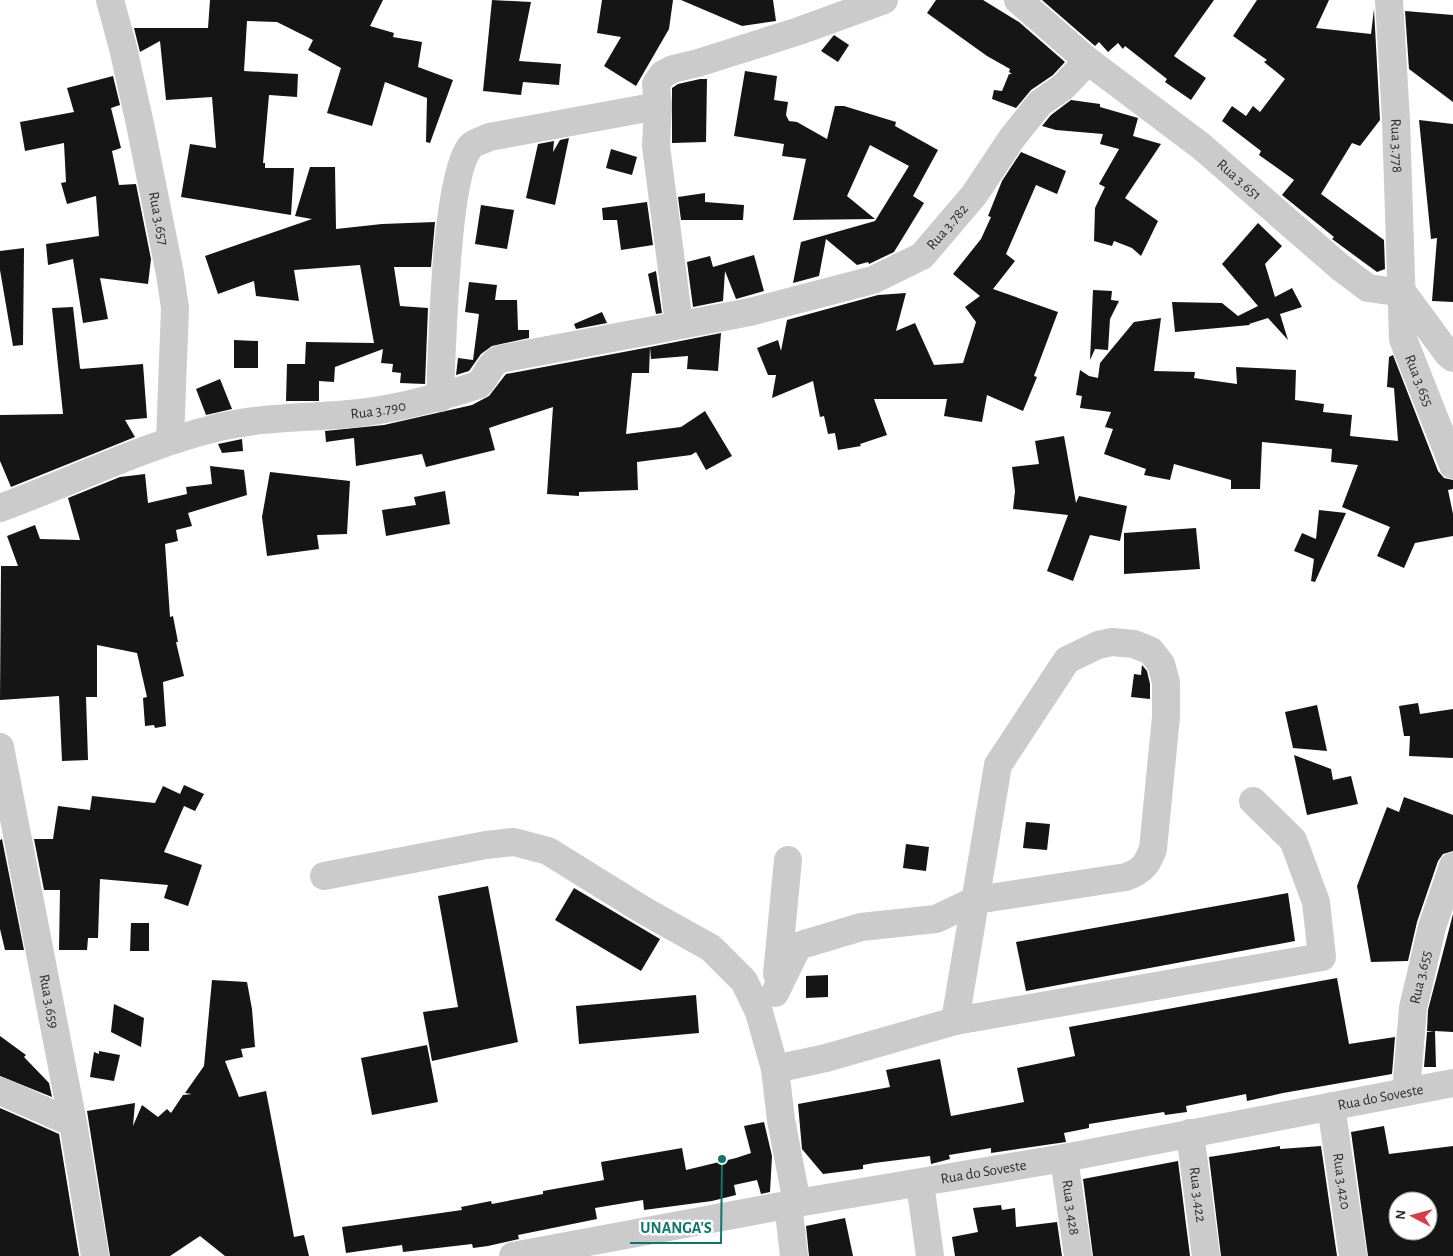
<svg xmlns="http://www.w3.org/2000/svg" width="1453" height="1256" font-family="'Alegreya Sans',sans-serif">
<rect width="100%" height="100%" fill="#fff"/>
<g fill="#151515" fill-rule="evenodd">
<path d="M 210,0 L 383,0 L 370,26 L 394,33 L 393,37 L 422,42 L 418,67 L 453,80 L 430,143 L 426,142 L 427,98 L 385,82 L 372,126 L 327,113 L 341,68 L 308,50 L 313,40 L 277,22 L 247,21 L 244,71 L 298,74 L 297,97 L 269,95 L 263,163 L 265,163 L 265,168 L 294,168 L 291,215 L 181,197 L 190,144 L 216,148 L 212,97 L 166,100 L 160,41 L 140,52 L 134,28 L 208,28 Z"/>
<path d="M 492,0 L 531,2 L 519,61 L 561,64 L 559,85 L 523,82 L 521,95 L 483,91 Z"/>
<path d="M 602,0 L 673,0 L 669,29 L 636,86 L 604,66 L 621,37 L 597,33 Z"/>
<path d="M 681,0 L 773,0 L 776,21 L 742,26 Z"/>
<path d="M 936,0 L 983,0 L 1019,22 L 1065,62 L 1053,75 L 1031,90 L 1016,108 L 992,99 L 994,90 L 1002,91 L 1009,74 L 1012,74 L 1009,72 L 1010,69 L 987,56 L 927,13 Z"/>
<path d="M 1042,0 L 1214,0 L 1174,56 L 1206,78 L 1191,100 L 1165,82 L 1167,79 L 1125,46 L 1123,49 L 1118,43 L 1108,52 L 1099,42 L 1095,46 Z"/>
<path d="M 1257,0 L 1329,0 L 1316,28 L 1371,34 L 1374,9 L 1380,120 L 1360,146 L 1352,143 L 1321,194 L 1384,240 L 1385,269 L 1377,272 L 1332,239 L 1334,237 L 1282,195 L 1294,180 L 1259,155 L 1261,151 L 1222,121 L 1232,106 L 1246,116 L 1253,106 L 1260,112 L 1285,79 L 1264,62 L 1267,60 L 1233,36 Z"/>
<path d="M 1405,11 L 1453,15 L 1453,102 L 1409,69 Z"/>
<path d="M 834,35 L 849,45 L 838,62 L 821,51 Z"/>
<path d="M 745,71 L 777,76 L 774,100 L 788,102 L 786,115 L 789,121 L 797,122 L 827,139 L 835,106 L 844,106 L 896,122 L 895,126 L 938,150 L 913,196 L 924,203 L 894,252 L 869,264 L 868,262 L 857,265 L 826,239 L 819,276 L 793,283 L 801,242 L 875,221 L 909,166 L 870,145 L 847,196 L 875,219 L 793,220 L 806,159 L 782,156 L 784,144 L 734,136 Z"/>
<path d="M 113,76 L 120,105 L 111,108 L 121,148 L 112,151 L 119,185 L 136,184 L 151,259 L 148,284 L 100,278 L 108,319 L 83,323 L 73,259 L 48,265 L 46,244 L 99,236 L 96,196 L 67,204 L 61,183 L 66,182 L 64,143 L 25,151 L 20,122 L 74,112 L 67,88 Z"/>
<path d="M 700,79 L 707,79 L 706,142 L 672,143 L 672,88 L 678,84 Z"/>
<path d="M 1071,100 L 1100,104 L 1100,107 L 1138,118 L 1133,136 L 1161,144 L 1125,198 L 1158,221 L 1141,256 L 1132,248 L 1114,241 L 1112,246 L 1094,241 L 1095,208 L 1105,187 L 1099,184 L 1119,149 L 1100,144 L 1103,134 L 1056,130 L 1042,126 L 1051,115 Z"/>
<path d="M 1419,120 L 1453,124 L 1453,302 L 1432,301 L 1437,238 L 1431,239 Z"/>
<path d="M 569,138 L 555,205 L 526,198 L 538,144 L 554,141 L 553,152 L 560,140 Z"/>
<path d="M 611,149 L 637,157 L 632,175 L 606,168 Z"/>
<path d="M 1021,152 L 1066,171 L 1057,194 L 1036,185 L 1006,254 L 1015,261 L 993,289 L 1058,312 L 1034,376 L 1037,377 L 1023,411 L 987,395 L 982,422 L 944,416 L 947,399 L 874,399 L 887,435 L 860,444 L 861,446 L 838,450 L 835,433 L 828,434 L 824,416 L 820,417 L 813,381 L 772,398 L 776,375 L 768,375 L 757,348 L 778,340 L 781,351 L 787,320 L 878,295 L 906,293 L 896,331 L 915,323 L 934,365 L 963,363 L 976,322 L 965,307 L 980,296 L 953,274 L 981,239 L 991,217 L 988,216 L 1002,181 Z"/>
<path d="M 310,167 L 335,167 L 336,229 L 382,224 L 435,222 L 431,267 L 394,267 L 400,306 L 428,308 L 425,384 L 400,383 L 401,373 L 392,372 L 393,364 L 381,363 L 383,349 L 335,367 L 334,382 L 319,381 L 319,401 L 286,401 L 287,364 L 305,364 L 306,342 L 374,343 L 360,265 L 294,270 L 299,301 L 256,296 L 254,281 L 218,294 L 205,256 L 312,219 L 295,216 Z"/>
<path d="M 705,193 L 705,202 L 744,205 L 743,220 L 681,220 L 678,197 Z"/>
<path d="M 647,202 L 653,245 L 621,250 L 617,220 L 603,220 L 602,208 Z"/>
<path d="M 481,205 L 514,210 L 507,249 L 475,244 Z"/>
<path d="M 1258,223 L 1282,246 L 1265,264 L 1275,297 L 1292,288 L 1302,307 L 1280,314 L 1288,340 L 1268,318 L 1249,324 L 1250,325 L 1175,332 L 1172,302 L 1222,303 L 1238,316 L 1258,306 L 1222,264 Z"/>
<path d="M 24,248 L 23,345 L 13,346 L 0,270 L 0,251 Z"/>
<path d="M 754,255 L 764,291 L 736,299 L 725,271 L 723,301 L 693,307 L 687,262 L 710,256 L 713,267 Z"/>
<path d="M 656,271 L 662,313 L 656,314 L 648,274 Z"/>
<path d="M 469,282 L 497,285 L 495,300 L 517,300 L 518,330 L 529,330 L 529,338 L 492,346 L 481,354 L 469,371 L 456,375 L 458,358 L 473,360 L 479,314 L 465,312 Z"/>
<path d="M 1093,290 L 1112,291 L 1111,300 L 1119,301 L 1110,319 L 1108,350 L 1095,349 L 1090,360 Z"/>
<path d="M 73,307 L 80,368 L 81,369 L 143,364 L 147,418 L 125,420 L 135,437 L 11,487 L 0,461 L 0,415 L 63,414 L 52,308 Z"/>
<path d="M 602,312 L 607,323 L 576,329 L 574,324 Z"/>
<path d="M 1161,318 L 1154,371 L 1195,372 L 1194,378 L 1237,384 L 1236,367 L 1296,370 L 1295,400 L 1324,404 L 1323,412 L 1352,415 L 1350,436 L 1398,441 L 1394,388 L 1387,387 L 1389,357 L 1393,355 L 1438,471 L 1444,478 L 1453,480 L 1453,489 L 1448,490 L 1453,514 L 1453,536 L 1415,543 L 1404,568 L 1377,556 L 1390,527 L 1342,507 L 1358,465 L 1331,462 L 1332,449 L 1262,442 L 1260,489 L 1231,489 L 1231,480 L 1174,464 L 1170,480 L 1144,475 L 1146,469 L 1104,454 L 1113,429 L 1105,427 L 1111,412 L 1080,408 L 1082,396 L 1076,395 L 1080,370 L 1089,376 L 1098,378 L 1100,363 L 1134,322 Z"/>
<path d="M 721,333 L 718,371 L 687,369 L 688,356 L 651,359 L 650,347 Z"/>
<path d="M 234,340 L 258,341 L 258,368 L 234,368 Z"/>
<path d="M 650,347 L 649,373 L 632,373 L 626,434 L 681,427 L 705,411 L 732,456 L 706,470 L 696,452 L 691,455 L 637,462 L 638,490 L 579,492 L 579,496 L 547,494 L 553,407 L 489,428 L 495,450 L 426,467 L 422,454 L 356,466 L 354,438 L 326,442 L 325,431 L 384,425 L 472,405 L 489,396 L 506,374 Z"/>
<path d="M 220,379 L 232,409 L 206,415 L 196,389 Z"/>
<path d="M 1064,436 L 1076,503 L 1079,496 L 1127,506 L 1120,541 L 1090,535 L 1073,581 L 1047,571 L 1068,515 L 1013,509 L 1015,491 L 1012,467 L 1039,464 L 1035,441 Z"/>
<path d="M 242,439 L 243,451 L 222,453 L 218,444 Z"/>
<path d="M 210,466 L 244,470 L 247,495 L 188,513 L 192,526 L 176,530 L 178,541 L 165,544 L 170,617 L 173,616 L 178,642 L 176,642 L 184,676 L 163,682 L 166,726 L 155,728 L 154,725 L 145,726 L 143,698 L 147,697 L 137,653 L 97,645 L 97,697 L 86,697 L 88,760 L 62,761 L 59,696 L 0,700 L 1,566 L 18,566 L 7,536 L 35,525 L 40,539 L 80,540 L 68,498 L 120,477 L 145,474 L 148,503 L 187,494 L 186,487 L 212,484 Z"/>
<path d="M 270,472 L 350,481 L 347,534 L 317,535 L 319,549 L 267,556 L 262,517 Z"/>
<path d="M 445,491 L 450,524 L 386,536 L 382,510 L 416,505 L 414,497 Z"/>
<path d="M 1319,510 L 1346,513 L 1315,582 L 1311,581 L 1314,559 L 1294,551 L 1302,533 L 1316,539 Z"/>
<path d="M 1196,528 L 1200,569 L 1124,574 L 1124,533 Z"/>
<path d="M 1142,665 L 1147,671 L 1150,684 L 1150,699 L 1131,697 L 1134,674 L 1141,675 Z"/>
<path d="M 1418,703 L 1420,714 L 1453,709 L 1453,758 L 1409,756 L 1410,736 L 1404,736 L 1399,706 Z"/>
<path d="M 1317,705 L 1327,751 L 1293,748 L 1285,712 Z"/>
<path d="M 1294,755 L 1331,769 L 1333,780 L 1351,776 L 1358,804 L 1307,815 Z"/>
<path d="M 184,785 L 204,794 L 195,811 L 184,806 L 164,852 L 202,865 L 188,906 L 164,898 L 168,885 L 100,879 L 98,938 L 88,938 L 87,950 L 59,950 L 60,890 L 44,890 L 34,839 L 53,839 L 58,806 L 90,810 L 92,796 L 155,803 L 163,786 L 180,794 Z"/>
<path d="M 1404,797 L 1453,815 L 1453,851 L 1443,854 L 1438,861 L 1417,922 L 1408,961 L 1371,962 L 1357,886 L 1387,807 L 1399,812 Z"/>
<path d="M 1026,822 L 1050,824 L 1047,850 L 1023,848 Z"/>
<path d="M 2,839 L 24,950 L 5,950 L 0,929 L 0,840 Z"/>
<path d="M 906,844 L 929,847 L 926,871 L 903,868 Z"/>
<path d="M 488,886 L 518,1042 L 432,1061 L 423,1012 L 458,1007 L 438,896 Z"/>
<path d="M 574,888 L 660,939 L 641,971 L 555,920 Z"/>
<path d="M 1288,893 L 1295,941 L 1026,991 L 1016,942 Z"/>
<path d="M 1453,914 L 1453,1032 L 1435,1031 L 1436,1067 L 1424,1067 L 1427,1032 L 1434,1031 L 1427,1031 L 1428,1010 Z"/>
<path d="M 131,923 L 149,923 L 149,951 L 130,951 Z"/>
<path d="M 828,975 L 828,997 L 806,998 L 806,976 Z"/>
<path d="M 1337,978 L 1349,1044 L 1395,1037 L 1392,1074 L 1283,1093 L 1247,1101 L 1246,1094 L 1186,1106 L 1187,1112 L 1165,1115 L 1164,1112 L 1089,1124 L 1089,1128 L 1064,1133 L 1066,1142 L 991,1153 L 991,1148 L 949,1155 L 950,1159 L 931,1164 L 930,1156 L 874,1163 L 863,1165 L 863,1169 L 823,1174 L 802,1149 L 798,1104 L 890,1087 L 886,1070 L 940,1059 L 951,1116 L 1024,1102 L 1017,1068 L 1075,1056 L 1069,1027 Z"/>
<path d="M 212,980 L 247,982 L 252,1009 L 255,1047 L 241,1049 L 243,1057 L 225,1061 L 239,1097 L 266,1091 L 294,1237 L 304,1235 L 309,1256 L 225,1256 L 200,1236 L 170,1256 L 110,1256 L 87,1111 L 135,1103 L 133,1126 L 142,1105 L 158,1117 L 167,1109 L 171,1113 L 183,1095 L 192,1094 L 185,1093 L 204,1066 Z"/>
<path d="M 696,995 L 699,1033 L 579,1044 L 576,1006 Z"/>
<path d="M 114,1004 L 144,1018 L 141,1047 L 111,1032 Z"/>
<path d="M 0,1036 L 26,1055 L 24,1057 L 49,1083 L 52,1097 L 0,1076 Z"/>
<path d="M 427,1045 L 438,1102 L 372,1115 L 361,1058 Z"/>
<path d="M 99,1051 L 120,1055 L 114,1081 L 90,1077 L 94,1052 L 99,1054 Z"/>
<path d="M 0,1108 L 59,1134 L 79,1256 L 0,1256 Z"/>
<path d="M 764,1122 L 772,1156 L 770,1192 L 761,1194 L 757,1180 L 734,1185 L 736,1195 L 712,1201 L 644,1210 L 643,1200 L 595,1208 L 597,1219 L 518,1235 L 519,1239 L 488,1246 L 473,1248 L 472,1244 L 403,1252 L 402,1245 L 346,1253 L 342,1227 L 462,1210 L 461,1207 L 491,1201 L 492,1204 L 543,1194 L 543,1191 L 604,1180 L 601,1162 L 682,1148 L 686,1170 L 736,1158 L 751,1153 L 744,1126 Z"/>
<path d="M 1384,1126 L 1389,1154 L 1453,1146 L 1453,1256 L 1368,1256 L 1351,1132 ZM 1398,1201 L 1428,1201 L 1428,1231 L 1398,1231 Z"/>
<path d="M 1280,1146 L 1280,1149 L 1321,1146 L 1337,1256 L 1221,1256 L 1209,1157 Z"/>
<path d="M 1178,1161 L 1190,1256 L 1093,1256 L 1083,1179 Z"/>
<path d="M 1001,1205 L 1002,1210 L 1015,1208 L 1016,1227 L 1057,1222 L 1062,1256 L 955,1256 L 952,1237 L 978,1232 L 973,1208 Z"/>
<path d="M 845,1218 L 853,1256 L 809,1256 L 806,1226 Z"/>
</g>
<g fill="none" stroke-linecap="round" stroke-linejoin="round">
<g stroke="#cbcbcb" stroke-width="28">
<path id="s1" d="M 110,0 L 123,48 L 140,124 L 170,274 L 175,308 L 170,440"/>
<path id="s2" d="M 1018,0 L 1088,61 L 1201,146 L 1340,267 L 1368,288 L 1403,293 L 1448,354 L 1453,358"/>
<path id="s3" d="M 1389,0 L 1396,120 L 1403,339 L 1453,465"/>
<path d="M 658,106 L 656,146 L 679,324"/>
<path d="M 440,398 C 442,353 445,173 471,146 C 475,142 484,140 489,137 L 658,106 L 656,84 L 663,74 L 673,69 L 698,63 L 799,31 L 884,0"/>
<path id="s4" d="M 0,508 C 74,481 144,445 220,427 C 262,417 306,418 349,414 C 393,410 435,399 478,385 C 487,377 489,364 500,359 L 750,312 L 873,280 L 922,256 L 974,195 L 1012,138 L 1040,103 L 1063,87 L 1088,61"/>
<path id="s5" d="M 0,747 L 73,1123 L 95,1256"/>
<path d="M 324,876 L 486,845 L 514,842 L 548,851 L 643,910 L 711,948 L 744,981 L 759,1012 L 775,1069"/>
<path d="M 777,974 L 788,860"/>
<path d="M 775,993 L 798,946 L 861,927 L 936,919 L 976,900 L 1126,877 C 1142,871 1147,865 1153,849 L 1166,717 L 1166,682 L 1161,664 L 1151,651 L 1134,644 L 1112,642 L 1098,645 L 1067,660 L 998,765 L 955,1021"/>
<path d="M 0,1091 L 73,1123"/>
<path id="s6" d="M 1406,1092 L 1413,1008 L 1432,927 L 1453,866"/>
<path id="s7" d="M 1331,1106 L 1353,1256"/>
<path id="s8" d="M 1190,1133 L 1206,1256"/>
<path id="s9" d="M 1064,1158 L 1078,1256"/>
<path d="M 920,1183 L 930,1256"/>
<path d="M 797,1203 L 781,1120 L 775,1069 L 826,1058 L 955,1021 L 1322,957 L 1316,902 L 1293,840 L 1253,801"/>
<path d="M 788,1204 L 794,1256"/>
<path id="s10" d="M 513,1256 L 797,1203 L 1064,1158 L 1453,1083"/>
</g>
</g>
<g text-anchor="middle" stroke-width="5" stroke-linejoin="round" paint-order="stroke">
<g font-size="15" fill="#2e2e2e" stroke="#fff">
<text dy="5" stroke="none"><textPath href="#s3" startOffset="146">Rua 3.778</textPath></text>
<text dy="5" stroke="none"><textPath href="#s2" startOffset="285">Rua 3.651</textPath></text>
<text dy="5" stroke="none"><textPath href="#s1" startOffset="224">Rua 3.657</textPath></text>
<text dy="5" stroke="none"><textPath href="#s4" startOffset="1006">Rua 3.782</textPath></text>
<text dy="5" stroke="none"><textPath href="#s3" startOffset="384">Rua 3.655</textPath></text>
<text dy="5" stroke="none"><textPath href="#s4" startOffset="394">Rua 3.790</textPath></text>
<text dy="5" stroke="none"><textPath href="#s6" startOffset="116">Rua 3.655</textPath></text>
<text dy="5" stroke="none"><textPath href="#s5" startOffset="259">Rua 3.659</textPath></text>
<text dy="5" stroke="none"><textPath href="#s10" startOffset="882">Rua do Soveste</textPath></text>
<text dy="5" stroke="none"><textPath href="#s10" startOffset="478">Rua do Soveste</textPath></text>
<text dy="5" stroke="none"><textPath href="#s7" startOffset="76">Rua 3.420</textPath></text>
<text dy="5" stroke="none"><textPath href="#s8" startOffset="62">Rua 3.422</textPath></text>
<text dy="5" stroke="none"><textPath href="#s9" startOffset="50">Rua 3.428</textPath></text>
</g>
</g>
<path fill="none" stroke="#0f766e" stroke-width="2" d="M722 1159L721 1243H630"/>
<circle fill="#0f766e" stroke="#fff" stroke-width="2" cx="722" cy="1159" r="5"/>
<g font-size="16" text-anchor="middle" font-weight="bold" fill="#0f766e" stroke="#fff" stroke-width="5" stroke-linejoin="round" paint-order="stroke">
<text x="676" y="1233">UNANGA'S</text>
</g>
<g transform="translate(1413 1216) rotate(276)"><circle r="24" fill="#ffffff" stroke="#ababab"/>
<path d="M0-4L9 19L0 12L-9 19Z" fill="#d93c44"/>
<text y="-8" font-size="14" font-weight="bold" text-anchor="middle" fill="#2e2e2e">N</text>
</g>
</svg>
